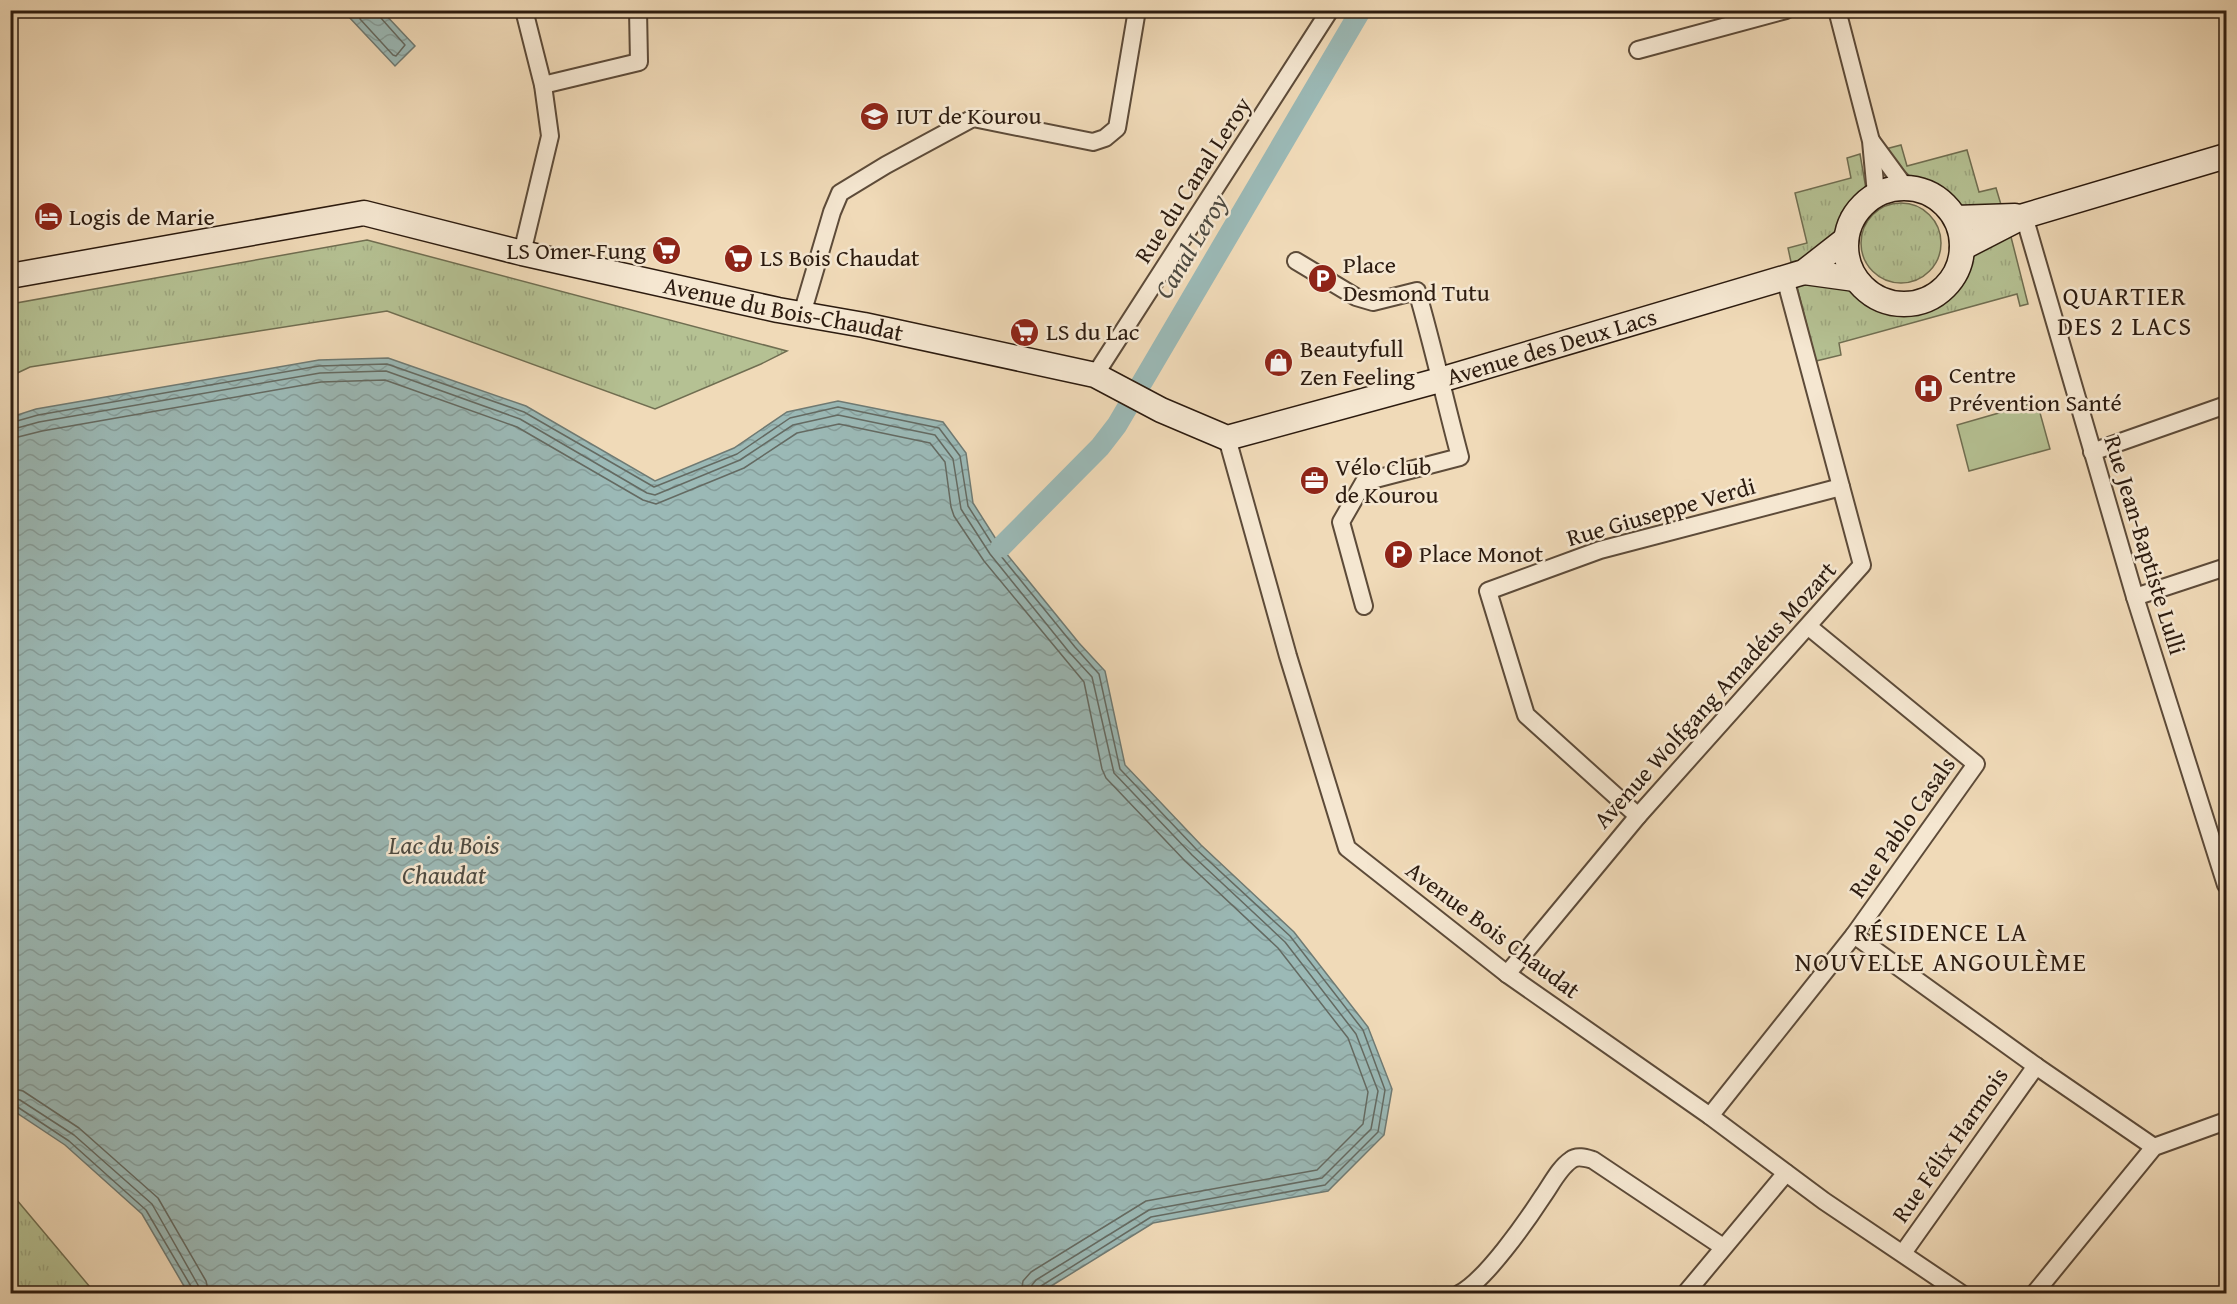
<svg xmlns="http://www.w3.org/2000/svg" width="2237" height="1304" font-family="'Gentium Book Plus',serif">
<defs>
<pattern id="grass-tufts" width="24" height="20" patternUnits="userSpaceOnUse" patternTransform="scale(1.5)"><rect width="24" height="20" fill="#b5c193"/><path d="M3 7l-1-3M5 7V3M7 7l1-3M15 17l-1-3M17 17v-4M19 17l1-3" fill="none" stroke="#9ca57e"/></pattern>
<pattern id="water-waves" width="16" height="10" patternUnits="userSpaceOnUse" patternTransform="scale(1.5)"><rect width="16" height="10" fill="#9bb9b6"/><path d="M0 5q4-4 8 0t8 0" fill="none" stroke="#869e9b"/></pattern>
</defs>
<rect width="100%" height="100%" fill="#f0dab8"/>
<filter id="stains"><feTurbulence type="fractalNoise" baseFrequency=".00333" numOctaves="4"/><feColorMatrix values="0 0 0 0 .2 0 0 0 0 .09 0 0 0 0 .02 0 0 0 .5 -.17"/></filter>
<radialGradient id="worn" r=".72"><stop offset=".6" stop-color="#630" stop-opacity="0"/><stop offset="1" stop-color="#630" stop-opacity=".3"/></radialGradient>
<g fill="url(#grass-tufts)" stroke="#706e51" stroke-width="1.5">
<path d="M 1901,145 L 1907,166 L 1967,150 L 1979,192 L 1996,188 L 2002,208 L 1956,207 L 1951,199 L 1933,184 L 1912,178 L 1882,150 Z"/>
<path d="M 1860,154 L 1866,189 L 1855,196 L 1841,213 L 1836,237 L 1810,258 L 1791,262 L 1788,248 L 1807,243 L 1795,193 L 1851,178 L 1847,158 Z"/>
<circle cx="1901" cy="243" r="40"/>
<path d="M 2010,233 L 2028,304 L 2020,306 L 2017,294 L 1839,343 L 1841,355 L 1816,361 L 1796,283 L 1848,284 L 1876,308 L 1897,313 L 1919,310 L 1943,301 L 1956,285 L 1967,254 Z"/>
<path d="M 367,240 L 787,351 L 761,364 L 655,409 L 387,311 L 30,367 L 11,376 L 11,304 Z"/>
<path d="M 11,1193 L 95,1293 L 11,1293 Z"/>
</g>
<path fill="#b5c193" stroke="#706e51" stroke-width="1.5" d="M 2037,402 L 2050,449 L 1969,471 L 1957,425 Z"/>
<g fill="url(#water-waves)" stroke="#6f7a73" stroke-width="1.5">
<path d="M 357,10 L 382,11 L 415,46 L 395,66 L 349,17 Z"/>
<path d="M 388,358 L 526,406 L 655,481 L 734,448 L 787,412 L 838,401 L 943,422 L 966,453 L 973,503 L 1001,547 L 1079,643 L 1105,671 L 1125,765 L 1201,845 L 1294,932 L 1368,1027 L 1392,1089 L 1384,1135 L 1328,1191 L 1153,1223 L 1040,1293 L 188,1293 L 142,1214 L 65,1145 L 11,1109 L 11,417 L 36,409 L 319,360 Z"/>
</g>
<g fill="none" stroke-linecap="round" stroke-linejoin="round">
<g stroke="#646a62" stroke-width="1.5">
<path d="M 360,10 L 360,19 L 393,55 L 396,56 L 405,45 L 380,17 L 378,10"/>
<path d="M 10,423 L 38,415 L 319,366 L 387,364 L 524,412 L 654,487 L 737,454 L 790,418 L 838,407 L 939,428 L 960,456 L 968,506 L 996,550 L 1075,647 L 1099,674 L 1120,769 L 1197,850 L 1290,936 L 1363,1030 L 1385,1090 L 1378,1132 L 1325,1185 L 1151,1217 L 1041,1286 L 1038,1294"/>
<path d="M 10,430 L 39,422 L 320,373 L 386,371 L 520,419 L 647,493 L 655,495 L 740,460 L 793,425 L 838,415 L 935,435 L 953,459 L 961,509 L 990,554 L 1069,652 L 1092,677 L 1114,773 L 1192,855 L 1285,942 L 1356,1034 L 1378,1091 L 1371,1129 L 1322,1178 L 1149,1210 L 1036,1280 L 1032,1285 L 1030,1294"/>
<path d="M 10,439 L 42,431 L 321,382 L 385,380 L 517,427 L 643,500 L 656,504 L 744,468 L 797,433 L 839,424 L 930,443 L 945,462 L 951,507 L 954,516 L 984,561 L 1084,682 L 1102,769 L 1106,778 L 1185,861 L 1278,948 L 1348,1038 L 1368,1092 L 1363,1124 L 1317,1170 L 1146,1201 L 1031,1272 L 1023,1281 L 1021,1294"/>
<path d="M 10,1088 L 23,1091 L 79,1128 L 158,1198 L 206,1281 L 209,1294"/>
<path d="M 10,1097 L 20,1100 L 74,1135 L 152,1204 L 198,1285 L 200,1294"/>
<path d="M 10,1105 L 16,1106 L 69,1141 L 146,1210 L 192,1288 L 192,1294"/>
</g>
<path stroke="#9bb9b6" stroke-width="21" d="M 1001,547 L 1100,447 L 1117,425 L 1361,10"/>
<defs>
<g id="street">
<path d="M 1837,10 L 1871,141 L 1876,194"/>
<path d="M 1638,50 L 1786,10"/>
<path d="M 543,85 L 639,62 L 638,10"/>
<path d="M 1872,142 L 1905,187"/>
<path d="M 2024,216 L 2135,597 L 2226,885"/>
<path d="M 522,253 L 550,136 L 543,85 L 524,10"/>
<path d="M 1296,261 L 1356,297 L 1373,302 L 1417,291 C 1433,346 1445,401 1460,457 L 1364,482 L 1341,522 L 1364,606"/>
<path d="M 802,314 L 832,212 L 840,193 L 886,165 L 973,118 L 1093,142 L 1105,138 L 1117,128 L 1137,10"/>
<path d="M 1095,375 L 1330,10"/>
<path d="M 1227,438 L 1288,656 L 1347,848 L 1507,974 L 1710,1116 L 1824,1201 L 1962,1294"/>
<path d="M 2092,452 L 2226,405"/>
<path d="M 2135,597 L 2226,567"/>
<path d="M 1638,816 L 1526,715 L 1488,591 L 1600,550 L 1841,487"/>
<path d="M 1854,935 L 2036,1066 L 2154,1147"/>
<path d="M 1507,974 L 1638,816 L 1862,565 L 1785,278"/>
<path d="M 1710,1116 L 1854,935 L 1976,764 L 1809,627"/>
<path d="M 1903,1253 L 2036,1066"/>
<path d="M 1459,1294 C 1485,1281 1526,1222 1543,1196 C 1551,1185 1559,1168 1571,1160 C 1577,1155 1586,1158 1593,1160 L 1723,1247"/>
<path d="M 1685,1294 L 1786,1173"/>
<path d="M 2034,1294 L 2154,1147 L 2226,1121"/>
</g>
<g id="secondary">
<circle cx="1904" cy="246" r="58"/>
<path d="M 1956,218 L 2015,216"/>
<path d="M 1962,248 L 2024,216 L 2226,156"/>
<path d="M 1804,272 L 1855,279"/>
<path id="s1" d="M 10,276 L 364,213 L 522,253 L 778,310 L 864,325 L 1095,375 L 1161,410 L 1227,438 L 1440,380 L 1804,272 L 1845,240"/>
</g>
</defs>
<use href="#street" stroke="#5d4b39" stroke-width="20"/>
<use href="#secondary" stroke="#2c1b0f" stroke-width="27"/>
<use href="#street" stroke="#f5e7d1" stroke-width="16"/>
<use href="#secondary" stroke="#f5e7d1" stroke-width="24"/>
</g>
<defs>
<symbol id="university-disc" viewBox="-11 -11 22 22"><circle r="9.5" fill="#8f2418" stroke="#f5e7d1"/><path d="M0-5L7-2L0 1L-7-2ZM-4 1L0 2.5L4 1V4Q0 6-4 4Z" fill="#fff"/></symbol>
<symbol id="hotel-disc" viewBox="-11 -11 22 22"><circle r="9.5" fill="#8f2418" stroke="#f5e7d1"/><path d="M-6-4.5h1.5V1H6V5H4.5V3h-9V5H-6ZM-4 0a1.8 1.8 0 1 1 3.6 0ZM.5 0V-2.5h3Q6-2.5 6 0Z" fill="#fff"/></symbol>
<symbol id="supermarket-disc" viewBox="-11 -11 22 22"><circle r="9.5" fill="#8f2418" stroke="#f5e7d1"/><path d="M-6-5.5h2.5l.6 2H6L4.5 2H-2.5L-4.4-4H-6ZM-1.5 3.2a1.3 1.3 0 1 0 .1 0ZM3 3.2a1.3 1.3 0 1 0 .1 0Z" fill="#fff"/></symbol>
<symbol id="parking-disc" viewBox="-11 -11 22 22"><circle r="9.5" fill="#8f2418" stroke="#f5e7d1"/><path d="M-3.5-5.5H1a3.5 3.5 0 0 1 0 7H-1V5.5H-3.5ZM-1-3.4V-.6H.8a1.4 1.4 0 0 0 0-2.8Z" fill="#fff"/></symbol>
<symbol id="shop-disc" viewBox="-11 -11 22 22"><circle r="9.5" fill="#8f2418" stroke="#f5e7d1"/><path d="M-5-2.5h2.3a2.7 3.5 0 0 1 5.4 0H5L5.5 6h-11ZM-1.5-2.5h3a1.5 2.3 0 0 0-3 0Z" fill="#fff"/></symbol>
<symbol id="hospital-disc" viewBox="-11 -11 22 22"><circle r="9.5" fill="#8f2418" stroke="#f5e7d1"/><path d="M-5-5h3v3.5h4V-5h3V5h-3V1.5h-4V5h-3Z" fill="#fff"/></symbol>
<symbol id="office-disc" viewBox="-11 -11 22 22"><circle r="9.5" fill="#8f2418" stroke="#f5e7d1"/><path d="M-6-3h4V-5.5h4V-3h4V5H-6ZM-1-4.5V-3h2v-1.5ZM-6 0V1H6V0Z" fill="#fff"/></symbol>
</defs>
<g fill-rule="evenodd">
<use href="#university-disc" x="858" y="100" width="33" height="33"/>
<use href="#hotel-disc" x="32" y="200" width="33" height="33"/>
<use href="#supermarket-disc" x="650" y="234" width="33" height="33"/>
<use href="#supermarket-disc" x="722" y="242" width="33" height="33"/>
<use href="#parking-disc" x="1306" y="262" width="33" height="33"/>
<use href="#supermarket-disc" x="1008" y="316" width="33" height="33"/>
<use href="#shop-disc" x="1262" y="346" width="33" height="33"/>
<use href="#hospital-disc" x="1912" y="372" width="33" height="33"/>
<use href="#office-disc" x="1298" y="464" width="33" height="33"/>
<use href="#parking-disc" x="1382" y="538" width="33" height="33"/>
</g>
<g text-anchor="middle" stroke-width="5" stroke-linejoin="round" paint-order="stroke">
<g font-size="24" fill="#2c1b0f" stroke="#f5e7d1" text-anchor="start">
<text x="896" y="124">IUT de Kourou</text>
<text x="69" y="225">Logis de Marie</text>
<text x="646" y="259" text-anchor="end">LS Omer Fung</text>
<text x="760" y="266">LS Bois Chaudat</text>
<text x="1343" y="273">Place<tspan x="1343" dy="28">Desmond Tutu</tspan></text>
<text x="1046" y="340">LS du Lac</text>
<text x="1300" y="357">Beautyfull<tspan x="1300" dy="28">Zen Feeling</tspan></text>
<text x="1949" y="383">Centre<tspan x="1949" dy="28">Prévention Santé</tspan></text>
<text x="1335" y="475">Vélo Club<tspan x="1335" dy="28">de Kourou</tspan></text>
<text x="1419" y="562">Place Monot</text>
</g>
<g font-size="24" fill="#2c1b0f" stroke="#f5e7d1">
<text transform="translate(1193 180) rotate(-57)" y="8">Rue du Canal Leroy</text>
<text dy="8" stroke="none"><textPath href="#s1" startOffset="790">Avenue du Bois-Chaudat</textPath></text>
<text dy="8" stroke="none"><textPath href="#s1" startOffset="1592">Avenue des Deux Lacs</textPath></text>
<text transform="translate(1661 512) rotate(-16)" y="8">Rue Giuseppe Verdi</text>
<text transform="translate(2145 545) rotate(73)" y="8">Rue Jean-Baptiste Lulli</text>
<text transform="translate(1715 695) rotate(-48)" y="8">Avenue Wolfgang Amadéus Mozart</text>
<text transform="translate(1902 827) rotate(-55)" y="8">Rue Pablo Casals</text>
<text transform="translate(1493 930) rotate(37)" y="8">Avenue Bois Chaudat</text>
<text transform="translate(1950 1145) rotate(-55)" y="8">Rue Félix Harmois</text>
</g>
<g font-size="26" font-style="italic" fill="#4d4a41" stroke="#f5e7d1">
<text transform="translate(1191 246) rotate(-59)" y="9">Canal Leroy</text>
<text x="444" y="854">Lac du Bois<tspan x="444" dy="30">Chaudat</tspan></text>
</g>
<g font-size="26" letter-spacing="1.5" fill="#2c1b0f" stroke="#f5e7d1">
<text x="2125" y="305">QUARTIER<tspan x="2125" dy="30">DES 2 LACS</tspan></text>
<text x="1941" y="941">RÉSIDENCE LA<tspan x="1941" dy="30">NOUVELLE ANGOULÈME</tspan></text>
</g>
</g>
<rect width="2237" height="1304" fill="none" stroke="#f0dab8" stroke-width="36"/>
<rect x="12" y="12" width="2213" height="1280" fill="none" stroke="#2c1b0f" stroke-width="3"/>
<rect x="18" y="18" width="2201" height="1268" fill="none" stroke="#2c1b0f" stroke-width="1.5"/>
<rect width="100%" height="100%" filter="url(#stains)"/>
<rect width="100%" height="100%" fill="url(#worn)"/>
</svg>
